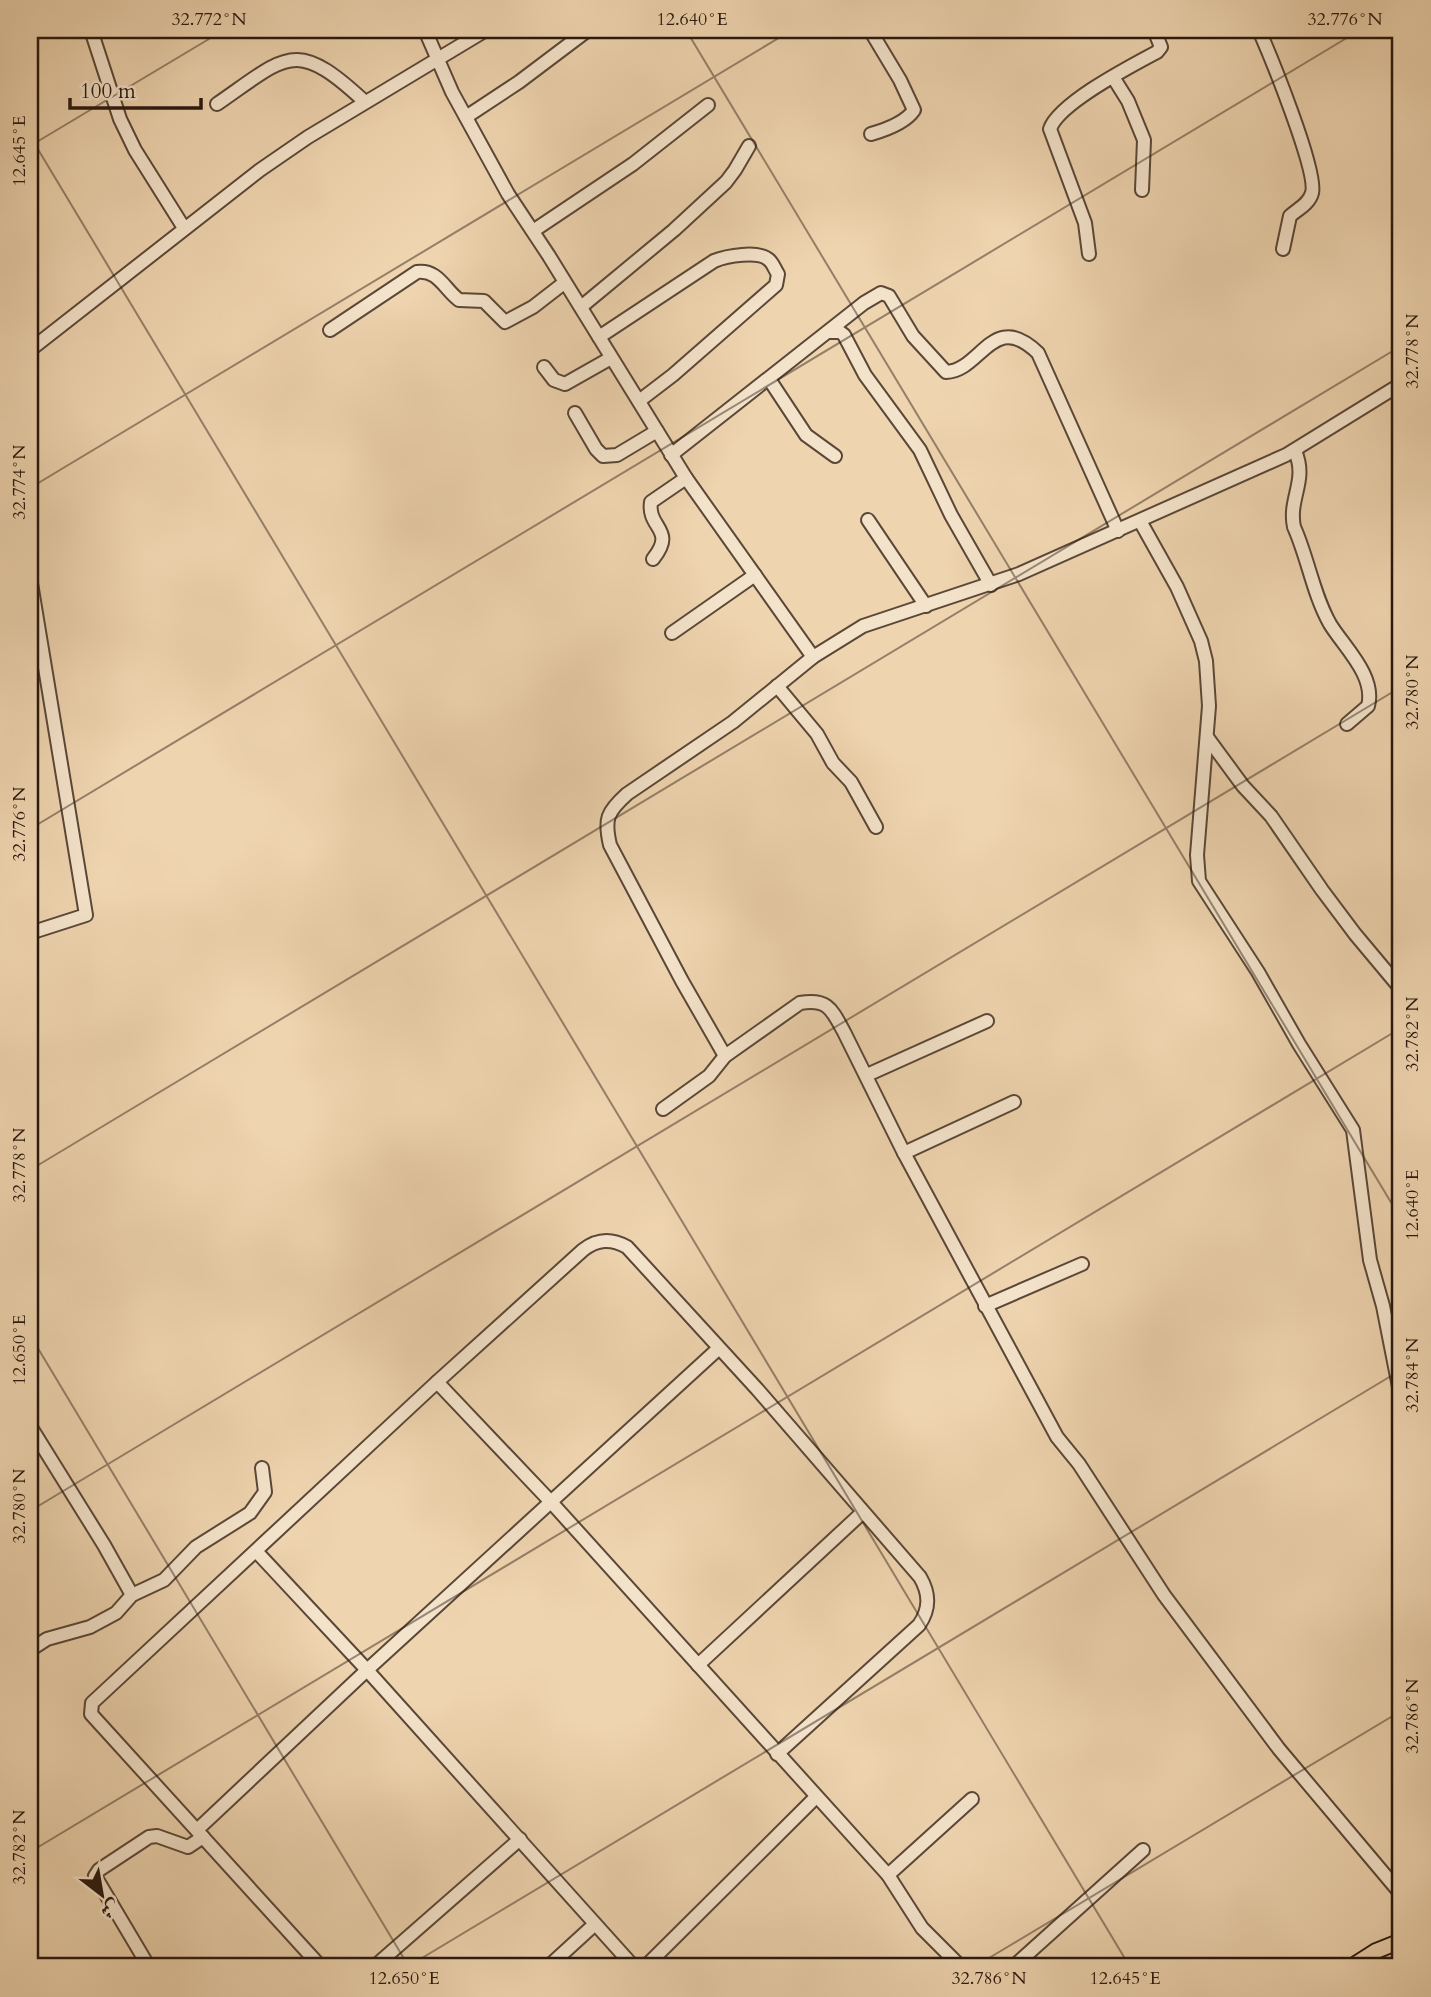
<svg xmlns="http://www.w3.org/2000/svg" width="1431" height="1997" font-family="Cardo,Amiri,serif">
<rect width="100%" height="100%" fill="#eed4af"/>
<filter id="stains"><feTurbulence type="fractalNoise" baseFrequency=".00286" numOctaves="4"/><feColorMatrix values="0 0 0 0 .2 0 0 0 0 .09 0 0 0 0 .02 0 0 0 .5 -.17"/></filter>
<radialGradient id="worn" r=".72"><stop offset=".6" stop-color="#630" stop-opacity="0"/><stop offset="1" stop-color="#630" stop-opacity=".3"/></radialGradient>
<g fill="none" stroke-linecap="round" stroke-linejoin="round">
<defs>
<g id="minor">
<path d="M 91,30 L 120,119 L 135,150 L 184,228"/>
<path d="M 425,30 L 452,92 L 508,194 L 549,256 L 686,478 L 813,657"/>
<path d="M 870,30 L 900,80 L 914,110 C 906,122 885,130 871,134"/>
<path d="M 1259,30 C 1270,55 1318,172 1312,193 C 1309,204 1298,209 1290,216 L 1283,249"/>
<path d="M 1113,77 L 1128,101 L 1144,140 L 1142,190"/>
<path d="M 217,104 C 288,55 295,37 365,102"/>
<path d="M 466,117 L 519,82 L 588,30"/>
<path d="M 533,231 L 633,164 L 708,105"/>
<path d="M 1089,254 L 1085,223 L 1050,129 C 1059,103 1131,66 1157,52 L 1161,47 L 1154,30"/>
<path d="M 581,307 L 674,230 L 726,182 L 735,170 L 749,146"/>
<path d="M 330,330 L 417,272 C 438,269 445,290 459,300 L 484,301 L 505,322 L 533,307 L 564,283"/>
<path d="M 828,332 L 840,332 L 844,335 L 865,375 L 920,450 L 951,515 L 991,585"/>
<path d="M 599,337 L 714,261 C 726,256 759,250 769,260 C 773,263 775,270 778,274 L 776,285 L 673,375 L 639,401"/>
<path d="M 30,350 L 260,170 L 308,137 L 486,30"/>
<path d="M 544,367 L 554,380 L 565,384 L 611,358"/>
<path d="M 769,379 L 806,435 L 835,456"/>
<path d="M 575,413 L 596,449 L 603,456 L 617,455 L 657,431"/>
<path d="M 1295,451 C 1308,481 1288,498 1294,527 C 1308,558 1313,594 1330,624 C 1344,647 1376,676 1368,706 L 1347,724"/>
<path d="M 671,455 L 864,303 L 881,293 L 889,296 L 913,336 L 946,372 C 981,371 993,309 1038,353 L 1118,531"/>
<path d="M 868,520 L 926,606"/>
<path d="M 1140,521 L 1177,587 L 1201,641 L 1206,661 L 1209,706 L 1197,855 L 1199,881 L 1258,972 L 1299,1044 L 1353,1130 L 1370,1260 L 1383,1306 L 1401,1397"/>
<path d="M 653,559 C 677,529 647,529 651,502 L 686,478"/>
<path d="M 30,577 L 86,915 L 30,933"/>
<path d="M 672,633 L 755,575"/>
<path d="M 777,686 L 817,734 L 833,763 L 851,782 L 876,827"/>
<path d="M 1207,737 L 1243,786 L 1271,816 L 1322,890 L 1355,934 L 1401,989"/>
<path d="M 725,1056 L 682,981 L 610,845 C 604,819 607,812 627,794 L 733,722 L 813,657 L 863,626 L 1019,574 L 1286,455 L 1401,384"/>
<path d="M 867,1075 L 987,1021"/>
<path d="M 663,1109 L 709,1076 L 725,1056 L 800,1003 C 828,998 832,1010 844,1032 L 904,1153 L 1057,1437 L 1079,1464 L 1164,1595 L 1279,1749 L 1401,1894"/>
<path d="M 904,1153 L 1014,1102"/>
<path d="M 985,1306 L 1082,1264"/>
<path d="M 437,1382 L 551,1502 L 888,1875 L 922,1928 L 961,1967"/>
<path d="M 30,1426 L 104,1545 L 132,1595"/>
<path d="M 256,1551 L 367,1670 L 634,1967"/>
<path d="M 30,1650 L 47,1639 L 90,1627 L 116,1613 L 132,1595 L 164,1580 L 196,1547 L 250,1513 L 265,1492 L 262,1468"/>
<path d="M 698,1665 L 863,1512"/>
<path d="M 197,1830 L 367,1670 L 718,1349"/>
<path d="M 888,1875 L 972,1799"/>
<path d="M 149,1967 L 95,1876 L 99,1870 L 149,1837 L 157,1836 L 188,1847 L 203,1837"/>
<path d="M 321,1967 L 91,1714 L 92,1703 L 437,1382 L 583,1250 C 597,1239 611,1238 627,1247 L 757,1389 L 920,1577 C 930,1594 930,1609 919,1625 L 777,1754"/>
<path d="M 374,1967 L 520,1839"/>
<path d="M 548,1967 L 595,1924"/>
<path d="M 645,1967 L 816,1797"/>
<path d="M 1013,1967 L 1143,1850"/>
</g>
<path id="major" d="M 1351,1967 L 1376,1951 L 1401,1941"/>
</defs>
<use href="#minor" stroke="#5a4737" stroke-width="16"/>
<use href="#major" stroke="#28180f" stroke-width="18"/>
<use href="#minor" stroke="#f4e3cb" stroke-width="12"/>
<use href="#major" stroke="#eed4af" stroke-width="14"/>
</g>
<path fill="none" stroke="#28180f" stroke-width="2" stroke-opacity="0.45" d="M 686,30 L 1401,1219M 30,136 L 1130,1967M 30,146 L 224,30M 30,488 L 792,30M 30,829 L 1360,30M 30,1170 L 1401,346M 30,1335 L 409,1967M 30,1511 L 1401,687M 30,1852 L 1401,1028M 407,1967 L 1401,1370M 974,1967 L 1401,1711"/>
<rect width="1431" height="1997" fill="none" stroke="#eed4af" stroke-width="77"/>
<g transform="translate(102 1895) rotate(149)" stroke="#f4e3cb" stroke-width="5" paint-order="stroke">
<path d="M0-5L12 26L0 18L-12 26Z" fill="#28180f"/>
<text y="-10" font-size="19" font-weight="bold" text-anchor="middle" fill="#28180f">ش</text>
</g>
<path d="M70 98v10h131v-10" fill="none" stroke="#28180f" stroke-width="3.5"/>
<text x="80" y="98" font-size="21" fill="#28180f" stroke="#f4e3cb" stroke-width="5" paint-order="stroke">100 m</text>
<rect x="38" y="38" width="1354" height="1920" fill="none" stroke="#28180f" stroke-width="2.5"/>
<g font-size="18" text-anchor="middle" fill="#28180f">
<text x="209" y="25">32.772°N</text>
<text x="692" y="25">12.640°E</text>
<text x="1345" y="25">32.776°N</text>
<text transform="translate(19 151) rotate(-90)" y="6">12.645°E</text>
<text transform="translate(1412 351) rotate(-90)" y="6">32.778°N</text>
<text transform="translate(19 482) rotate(-90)" y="6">32.774°N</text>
<text transform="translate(1412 692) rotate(-90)" y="6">32.780°N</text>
<text transform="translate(19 824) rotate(-90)" y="6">32.776°N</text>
<text transform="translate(1412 1034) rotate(-90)" y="6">32.782°N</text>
<text transform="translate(19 1165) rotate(-90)" y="6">32.778°N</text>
<text transform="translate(1412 1205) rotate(-90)" y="6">12.640°E</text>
<text transform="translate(19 1350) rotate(-90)" y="6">12.650°E</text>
<text transform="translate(1412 1375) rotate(-90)" y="6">32.784°N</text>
<text transform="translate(19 1506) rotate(-90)" y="6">32.780°N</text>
<text transform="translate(1412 1716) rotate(-90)" y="6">32.786°N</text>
<text transform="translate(19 1847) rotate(-90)" y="6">32.782°N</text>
<text x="404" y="1984">12.650°E</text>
<text x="989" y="1984">32.786°N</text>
<text x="1125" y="1984">12.645°E</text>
</g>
<rect width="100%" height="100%" filter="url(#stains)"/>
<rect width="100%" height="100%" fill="url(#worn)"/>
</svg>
